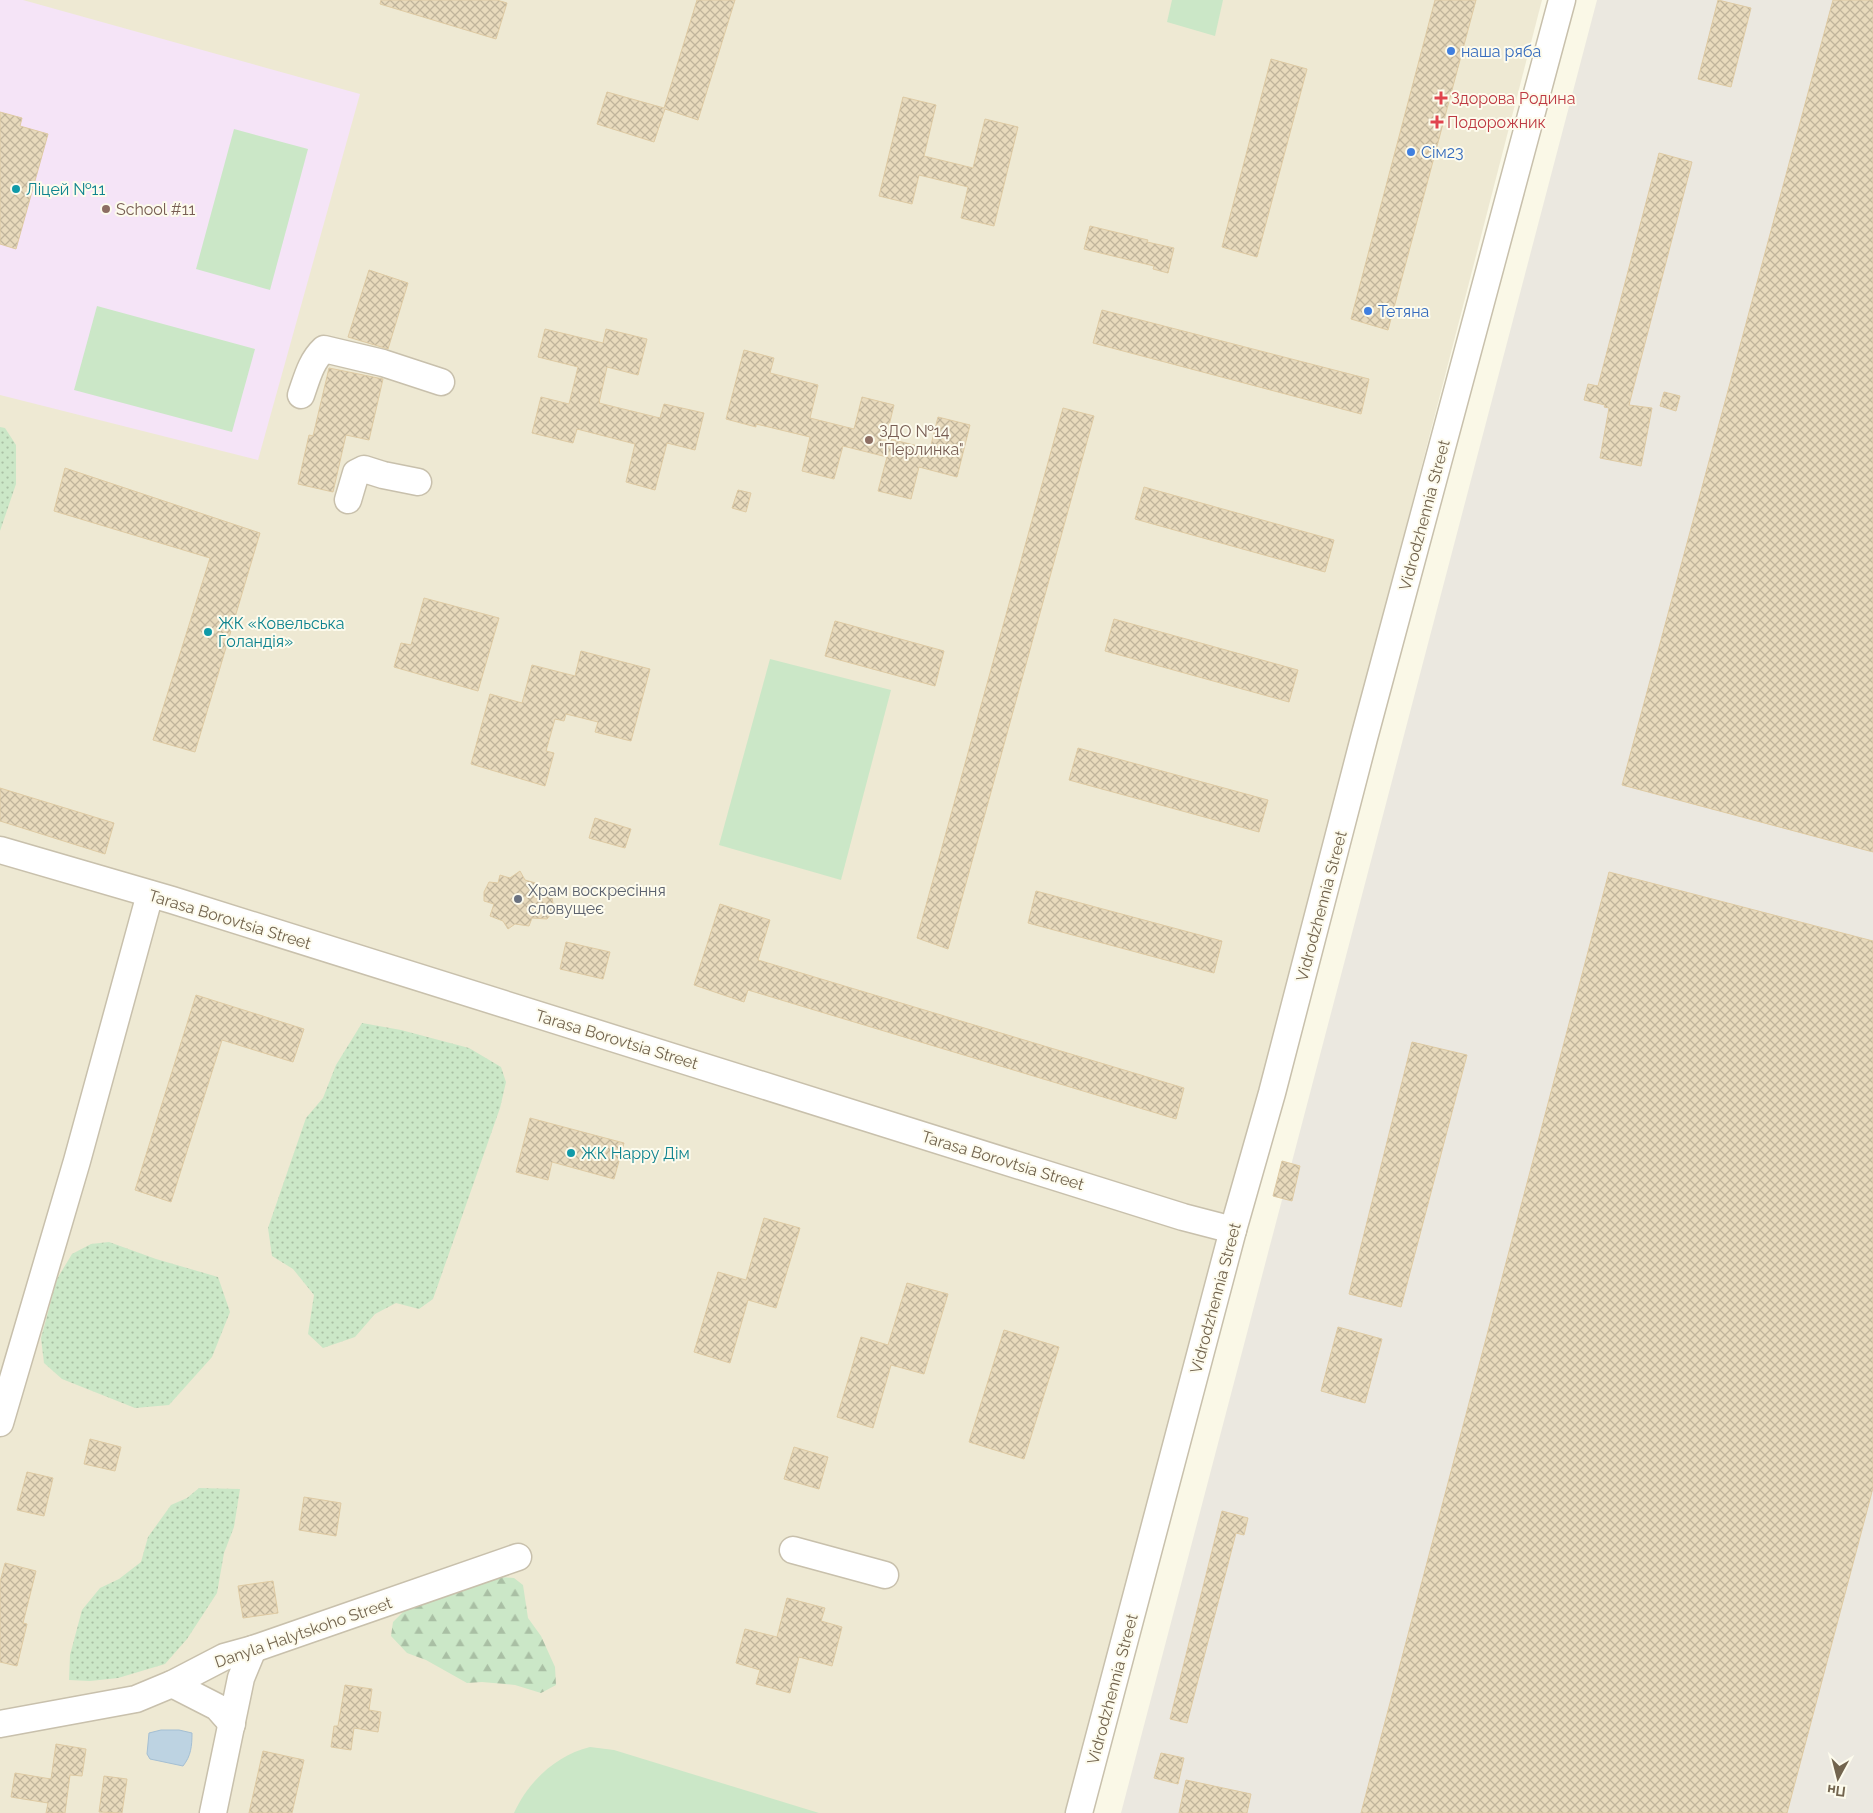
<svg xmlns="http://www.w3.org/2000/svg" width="1873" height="1813" font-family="Raleway,sans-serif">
<defs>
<pattern id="grass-dots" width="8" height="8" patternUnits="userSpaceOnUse" patternTransform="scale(1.25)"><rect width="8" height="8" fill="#cbe7c7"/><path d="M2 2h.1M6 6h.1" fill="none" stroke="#a9bfa4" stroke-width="1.8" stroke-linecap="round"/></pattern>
<pattern id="forest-firs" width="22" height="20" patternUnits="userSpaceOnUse" patternTransform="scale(1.25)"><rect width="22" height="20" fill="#cbe7c7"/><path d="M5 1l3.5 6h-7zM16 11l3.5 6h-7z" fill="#a9bfa4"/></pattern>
<pattern id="building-cross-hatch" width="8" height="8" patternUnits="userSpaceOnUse" patternTransform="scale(1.25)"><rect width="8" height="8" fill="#e8dabc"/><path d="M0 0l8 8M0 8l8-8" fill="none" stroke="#c0b49b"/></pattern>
</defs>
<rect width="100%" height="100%" fill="#faf8e7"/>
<path fill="#eee9d3" d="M 0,0 L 1542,0 L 1074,1813 L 0,1813 Z"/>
<path fill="#ebe8e0" d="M 1597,0 L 1873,0 L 1873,1813 L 1121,1813 Z"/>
<path fill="#f5e4f7" d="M 0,0 L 23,0 L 360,94 L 258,460 L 0,395 Z"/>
<g fill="url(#grass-dots)">
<path d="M 0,427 L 5,428 L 16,445 L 16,484 L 0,531 Z"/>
<path d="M 362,1023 L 401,1030 L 469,1048 L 501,1067 L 506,1082 L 500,1108 L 433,1299 L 419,1309 L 396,1303 L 375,1314 L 355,1337 L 323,1348 L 308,1334 L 314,1295 L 293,1269 L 272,1256 L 268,1228 L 306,1118 L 323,1098 L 336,1065 Z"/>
<path d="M 109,1242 L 156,1259 L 218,1277 L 230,1312 L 212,1357 L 169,1405 L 135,1408 L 62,1379 L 44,1363 L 41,1338 L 57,1279 L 72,1254 L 91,1244 Z"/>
<path d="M 199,1488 L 240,1489 L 234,1527 L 224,1553 L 217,1593 L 187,1639 L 165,1664 L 118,1678 L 90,1681 L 69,1680 L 70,1655 L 82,1610 L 100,1588 L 119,1579 L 141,1562 L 148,1537 L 171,1505 L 187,1498 Z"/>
</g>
<path fill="url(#forest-firs)" d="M 488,1576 L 514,1578 L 523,1585 L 528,1618 L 541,1636 L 555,1667 L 556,1685 L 541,1693 L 515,1685 L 482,1682 L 467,1683 L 426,1660 L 407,1653 L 391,1636 L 393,1622 L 407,1608 Z"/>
<g fill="#cbe7c7">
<path d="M 1172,0 L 1223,0 L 1215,36 L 1167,22 Z"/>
<path d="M 234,129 L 308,149 L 270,290 L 196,269 Z"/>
<path d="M 97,306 L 255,349 L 232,432 L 74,390 Z"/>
<path d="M 770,659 L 891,690 L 841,880 L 719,845 Z"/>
<path d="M 590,1747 L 614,1750 L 819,1813 L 514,1813 C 528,1782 556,1755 590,1747 Z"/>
</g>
<path fill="#bdd3e2" stroke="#a4bfd3" d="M 161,1730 L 179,1730 L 192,1733 C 192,1746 191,1756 183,1766 L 150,1759 L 147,1754 L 149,1733 Z"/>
<g fill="url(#building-cross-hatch)" stroke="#decaa3">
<path d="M 381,0 L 497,0 L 507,3 L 496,39 L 380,4 Z"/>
<path d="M 697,0 L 735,0 L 698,120 L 665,109 L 654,142 L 597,124 L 607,92 L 664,108 Z"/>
<path d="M 1435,0 L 1476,0 L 1388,330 L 1351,319 Z"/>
<path d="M 1718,0 L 1751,8 L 1731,87 L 1698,79 Z"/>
<path d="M 1833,0 L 1873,0 L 1873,852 L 1622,785 Z"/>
<path d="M 1271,59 L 1307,69 L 1257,257 L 1222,247 Z"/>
<path d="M 903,97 L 936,105 L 924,156 L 973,168 L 985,119 L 1018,127 L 994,226 L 961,218 L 968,187 L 919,175 L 912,204 L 879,196 Z"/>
<path d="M 0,112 L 22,118 L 20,126 L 48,134 L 16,249 L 0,244 Z"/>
<path d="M 1659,153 L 1692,162 L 1629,405 L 1652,408 L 1641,466 L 1600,458 L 1609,408 L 1604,407 L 1605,405 L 1584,400 L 1588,384 L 1598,386 Z"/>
<path d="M 1090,226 L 1148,240 L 1147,242 L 1174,248 L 1168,273 L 1153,269 L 1154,266 L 1084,249 Z"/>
<path d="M 369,270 L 408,283 L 388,349 L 348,337 Z"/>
<path d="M 1102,310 L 1369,379 L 1361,414 L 1093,343 Z"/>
<path d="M 545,329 L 603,343 L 606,329 L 647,339 L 638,375 L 607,367 L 599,403 L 660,418 L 664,404 L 704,413 L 695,450 L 667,443 L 655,490 L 626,482 L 635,444 L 577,429 L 573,443 L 532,433 L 541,397 L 569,404 L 578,367 L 538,357 Z"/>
<path d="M 744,350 L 774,358 L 770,373 L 818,385 L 810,418 L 854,429 L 862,397 L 894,405 L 886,438 L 930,449 L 938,417 L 970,425 L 957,477 L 919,467 L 911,499 L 878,491 L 887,457 L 843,446 L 834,479 L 802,471 L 810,437 L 756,424 L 756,427 L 726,419 Z"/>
<path d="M 329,368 L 383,379 L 369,440 L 346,435 L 333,492 L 298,484 L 309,435 L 313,436 Z"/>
<path d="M 1664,392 L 1680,396 L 1676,411 L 1660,406 Z"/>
<path d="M 1063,408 L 1094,416 L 948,949 L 917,938 Z"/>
<path d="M 65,468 L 260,533 L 195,752 L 153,740 L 210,558 L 54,511 Z"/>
<path d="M 1144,487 L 1334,540 L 1325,572 L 1135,519 Z"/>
<path d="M 738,490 L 751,493 L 746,512 L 732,508 Z"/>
<path d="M 424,598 L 499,618 L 478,691 L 394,667 L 401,643 L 411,645 Z"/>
<path d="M 1114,619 L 1298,670 L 1289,702 L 1105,651 Z"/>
<path d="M 835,621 L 944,651 L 935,686 L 825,656 Z"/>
<path d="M 581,651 L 650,669 L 631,741 L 595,732 L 598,722 L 566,714 L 564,721 L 555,719 L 546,751 L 554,753 L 545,786 L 471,764 L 490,694 L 522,703 L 532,665 L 575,676 Z"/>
<path d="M 1078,748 L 1268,800 L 1259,832 L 1069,780 Z"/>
<path d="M 0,788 L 114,823 L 105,854 L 0,821 Z"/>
<path d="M 595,818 L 631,829 L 625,848 L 589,838 Z"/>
<path d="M 520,871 L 525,880 L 539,884 L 538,892 L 552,897 L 554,910 L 547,919 L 532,918 L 529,926 L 515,924 L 508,929 L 503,921 L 490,916 L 494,904 L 484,901 L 484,892 L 489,882 L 498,883 L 500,875 L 510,878 Z"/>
<path d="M 1609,872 L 1873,941 L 1873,1488 L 1787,1813 L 1361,1813 Z"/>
<path d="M 1036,891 L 1222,941 L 1214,973 L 1028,923 Z"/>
<path d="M 720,904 L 770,920 L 758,960 L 1184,1088 L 1176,1119 L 748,990 L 744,1002 L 694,985 Z"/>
<path d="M 566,942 L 610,952 L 603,979 L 560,969 Z"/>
<path d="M 196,995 L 304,1029 L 293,1062 L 222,1040 L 171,1202 L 135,1190 Z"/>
<path d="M 1412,1042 L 1467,1055 L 1401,1307 L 1349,1294 Z"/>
<path d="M 530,1118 L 624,1143 L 614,1179 L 552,1162 L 548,1180 L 516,1172 Z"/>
<path d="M 1282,1161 L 1300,1166 L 1292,1201 L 1273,1196 Z"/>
<path d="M 764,1218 L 800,1228 L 776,1308 L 748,1300 L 730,1363 L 694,1352 L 718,1272 L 746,1280 Z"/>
<path d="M 907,1283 L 948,1294 L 924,1374 L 891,1365 L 873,1428 L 837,1417 L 861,1337 L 888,1345 Z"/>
<path d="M 1338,1327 L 1382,1339 L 1365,1403 L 1321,1391 Z"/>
<path d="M 1004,1330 L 1059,1347 L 1024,1459 L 969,1442 Z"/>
<path d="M 90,1439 L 121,1447 L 115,1471 L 84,1464 Z"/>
<path d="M 794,1447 L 828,1457 L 819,1489 L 784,1479 Z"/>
<path d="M 27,1472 L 53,1478 L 44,1516 L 17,1510 Z"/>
<path d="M 304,1497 L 341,1503 L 336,1536 L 299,1530 Z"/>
<path d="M 1222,1511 L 1248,1518 L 1244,1535 L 1236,1533 L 1187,1723 L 1170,1719 Z"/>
<path d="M 5,1563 L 36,1571 L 23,1623 L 27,1624 L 17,1666 L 0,1662 L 0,1582 Z"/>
<path d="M 273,1581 L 278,1613 L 243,1618 L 238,1586 Z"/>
<path d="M 787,1598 L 825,1608 L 821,1621 L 842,1627 L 832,1666 L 799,1657 L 790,1693 L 756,1684 L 760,1670 L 736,1663 L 745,1629 L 777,1637 Z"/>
<path d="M 345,1685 L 372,1689 L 369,1710 L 381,1712 L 378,1732 L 354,1728 L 351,1750 L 331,1747 L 334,1726 L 338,1726 Z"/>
<path d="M 56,1744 L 86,1749 L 82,1776 L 70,1775 L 65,1813 L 46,1813 L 48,1803 L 11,1797 L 15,1773 L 51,1779 Z"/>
<path d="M 263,1751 L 304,1760 L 292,1813 L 249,1813 Z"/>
<path d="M 1161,1753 L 1184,1758 L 1178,1784 L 1154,1778 Z"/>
<path d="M 104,1776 L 127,1779 L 122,1813 L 99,1812 Z"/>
<path d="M 1186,1780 L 1251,1794 L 1247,1813 L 1179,1813 Z"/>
</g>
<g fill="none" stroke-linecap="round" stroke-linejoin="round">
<defs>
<g id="minor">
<path d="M 301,395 C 307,378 311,361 324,349 L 383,363 L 441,382"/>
<path d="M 348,500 L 356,473 L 364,469 L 383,475 L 418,482"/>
<path d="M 0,850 L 172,900 L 1183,1217 L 1233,1230"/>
<path d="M 0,1423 L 77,1161 L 150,894"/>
<path d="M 793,1550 L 885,1575"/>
<path d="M 172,1684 L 217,1707 L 232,1724"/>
<path d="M 0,1724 L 136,1699 L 172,1684 L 224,1657 L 253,1649 L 518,1557"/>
<path d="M 213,1813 L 241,1678 L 253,1649"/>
<path d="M 1079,1813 L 1233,1230 L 1272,1093 L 1364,738 L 1562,0"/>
</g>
</defs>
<use href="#minor" stroke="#c8c0ac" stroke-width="29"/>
<use href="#minor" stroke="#fff" stroke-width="26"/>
</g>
<g fill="#3f7fe0" stroke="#fdfbed" stroke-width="2">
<circle cx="1451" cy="51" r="5"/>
<circle cx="1411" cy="152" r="5"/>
<circle cx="1368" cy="311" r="5"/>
</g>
<g fill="#e0444e" stroke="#fdfbed" stroke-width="2">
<path d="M1438.5 90.5h5v5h5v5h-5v5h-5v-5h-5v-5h5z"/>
<path d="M1434.5 114.5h5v5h5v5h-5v5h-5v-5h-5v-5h5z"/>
</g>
<g fill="#0f9aa8" stroke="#fdfbed" stroke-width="2">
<circle cx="16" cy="189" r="5"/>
<circle cx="208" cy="632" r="5"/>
<circle cx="571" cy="1153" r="5"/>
</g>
<g fill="#8d6e63" stroke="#fdfbed" stroke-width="2">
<circle cx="106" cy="209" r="5"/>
<circle cx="869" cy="440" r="5"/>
</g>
<circle fill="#6b7280" stroke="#fdfbed" stroke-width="2" cx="518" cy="899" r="5"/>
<g text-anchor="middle" stroke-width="4" stroke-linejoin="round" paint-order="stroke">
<g font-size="16" fill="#366cbe" stroke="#fdfbed" text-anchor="start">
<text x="1461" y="57">наша ряба</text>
<text x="1421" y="158">Сім23</text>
<text x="1378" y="317">Тетяна</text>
</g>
<g font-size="16" fill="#be3a42" stroke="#fdfbed" text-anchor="start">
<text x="1451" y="104">Здорова Родина</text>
<text x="1447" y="128">Подорожник</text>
</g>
<g font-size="16" fill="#0d838f" stroke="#fdfbed" text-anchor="start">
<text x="26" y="195">Ліцей №11</text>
<text x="218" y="629">ЖК «Ковельська<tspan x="218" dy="18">Голандія»</tspan></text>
<text x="581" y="1159">ЖК Happy Дім</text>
</g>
<g font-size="16" fill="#785e54" stroke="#fdfbed" text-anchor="start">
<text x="116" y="215">School #11</text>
<text x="879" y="437">ЗДО №14<tspan x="879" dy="18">"Перлинка"</tspan></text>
</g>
<g font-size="16" fill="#72644e" stroke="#fdfbed">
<text transform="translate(1424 515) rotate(-75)" y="6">Vidrodzhennia Street</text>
<text transform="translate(1321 906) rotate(-75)" y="6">Vidrodzhennia Street</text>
<text transform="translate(230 919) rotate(17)" y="6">Tarasa Borovtsia Street</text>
<text transform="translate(617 1039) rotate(17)" y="6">Tarasa Borovtsia Street</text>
<text transform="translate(1003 1160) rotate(17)" y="6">Tarasa Borovtsia Street</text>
<text transform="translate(1215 1298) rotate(-75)" y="6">Vidrodzhennia Street</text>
<text transform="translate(303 1632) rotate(-19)" y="6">Danyla Halytskoho Street</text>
<text transform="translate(1112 1689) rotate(-75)" y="6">Vidrodzhennia Street</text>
</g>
<g font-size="16" fill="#5b616d" stroke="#fdfbed" text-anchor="start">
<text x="528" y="896">Храм воскресіння<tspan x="528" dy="18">словущеє</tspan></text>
</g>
</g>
<g transform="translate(1838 1778) rotate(187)" stroke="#fdfbed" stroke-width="4" paint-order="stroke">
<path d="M0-4L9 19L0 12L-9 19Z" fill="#72644e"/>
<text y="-8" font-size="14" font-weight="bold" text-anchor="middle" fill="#72644e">Пн</text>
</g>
</svg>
